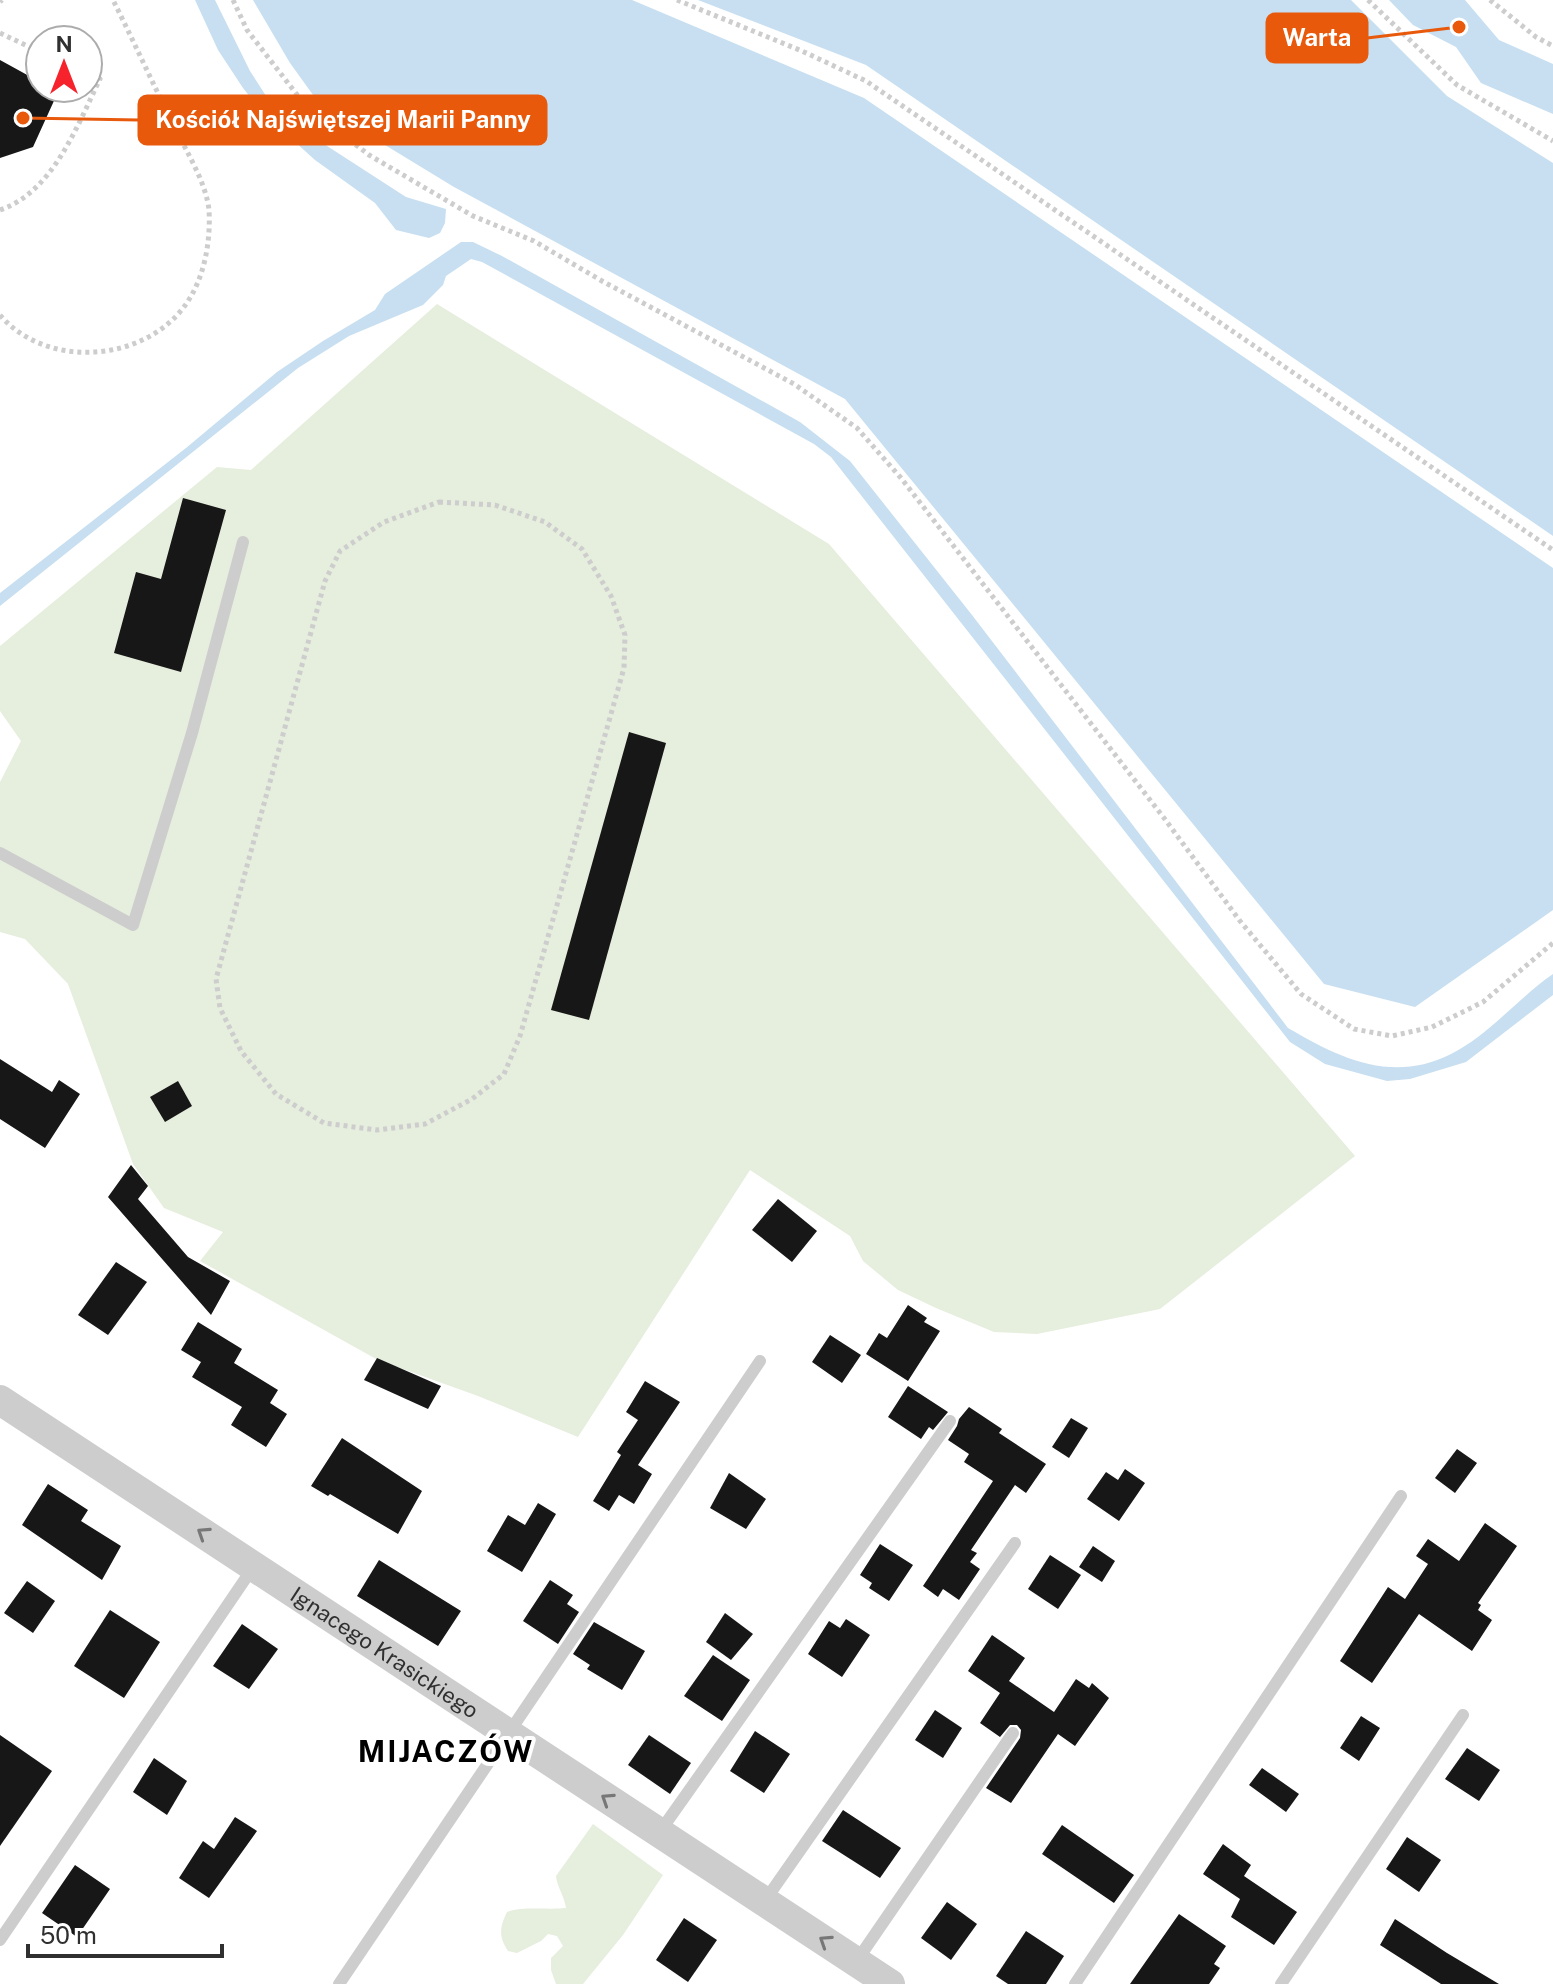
<svg xmlns="http://www.w3.org/2000/svg" width="1553" height="1984" font-family="'Public Sans',sans-serif">
<rect width="100%" height="100%" fill="#fff"/>
<g fill="#e6eedd">
<path d="M 437,304 L 829,544 L 1355,1156 L 1160,1309 L 1037,1334 L 994,1332 L 936,1308 L 898,1290 L 863,1261 L 850,1236 L 750,1170 L 578,1437 L 478,1396 L 378,1360 L 200,1261 L 223,1232 L 164,1208 L 133,1164 L 68,984 L 25,939 L 0,932 L 0,782 L 21,741 L 0,711 L 0,646 L 217,467 L 251,470 Z"/>
<path d="M 593,1824 L 663,1875 L 623,1935 L 583,1984 L 556,1984 L 551,1970 L 551,1958 L 563,1946 L 557,1936 L 548,1934 L 541,1941 L 517,1953 L 508,1951 C 498,1936 500,1927 507,1912 C 521,1906 549,1910 566,1908 C 564,1895 557,1887 556,1876 Z"/>
</g>
<g fill="#c7dff0">
<path d="M 195,0 L 215,0 L 250,71 L 268,99 L 324,144 L 406,197 L 446,209 L 445,223 L 440,233 L 429,238 L 396,230 L 375,203 L 315,160 L 263,113 L 243,88 L 218,50 Z"/>
<path d="M 253,0 L 632,0 L 864,98 L 1553,568 L 1553,910 L 1415,1007 L 1324,984 L 845,399 L 454,187 L 321,106 L 290,63 Z"/>
<path d="M 698,0 L 1351,0 L 1447,96 L 1553,163 L 1553,536 L 866,65 Z"/>
<path d="M 1389,0 L 1465,0 L 1499,40 L 1553,64 L 1553,114 L 1481,83 L 1456,47 L 1413,25 Z"/>
<path d="M 461,242 L 473,242 L 502,256 L 800,422 L 850,461 L 972,615 L 1288,1028 C 1339,1058 1392,1084 1451,1054 C 1489,1035 1518,998 1553,974 L 1553,995 L 1466,1062 L 1410,1079 L 1387,1081 L 1325,1064 L 1290,1042 L 831,457 L 814,444 L 482,262 L 471,259 L 446,276 L 443,285 L 423,305 L 349,336 L 298,368 L 0,606 L 0,593 L 186,448 L 277,372 L 323,341 L 375,310 L 385,294 Z"/>
</g>
<g fill="#171717">
<path d="M 0,60 L 40,82 L 40,88 L 51,88 L 58,92 L 33,147 L 0,158 Z"/>
<path d="M 183,498 L 226,510 L 181,672 L 114,653 L 136,572 L 161,579 Z"/>
<path d="M 629,732 L 666,743 L 589,1020 L 551,1010 Z"/>
<path d="M 0,1059 L 52,1092 L 59,1080 L 80,1094 L 45,1148 L 0,1119 Z"/>
<path d="M 178,1081 L 192,1106 L 165,1122 L 150,1097 Z"/>
<path d="M 131,1165 L 148,1186 L 138,1199 L 188,1257 L 230,1281 L 211,1315 L 108,1197 Z"/>
<path d="M 778,1199 L 817,1231 L 792,1262 L 752,1230 Z"/>
<path d="M 116,1262 L 147,1282 L 108,1335 L 78,1315 Z"/>
<path d="M 908,1305 L 927,1318 L 924,1322 L 940,1331 L 908,1381 L 866,1354 L 879,1333 L 887,1338 Z"/>
<path d="M 198,1322 L 242,1349 L 234,1363 L 278,1390 L 270,1403 L 287,1414 L 266,1447 L 231,1425 L 242,1407 L 192,1377 L 201,1362 L 181,1350 Z"/>
<path d="M 830,1335 L 861,1355 L 842,1383 L 812,1362 Z"/>
<path d="M 377,1358 L 441,1386 L 428,1409 L 364,1380 Z"/>
<path d="M 645,1381 L 680,1402 L 638,1465 L 652,1474 L 634,1504 L 619,1495 L 609,1511 L 593,1501 L 621,1455 L 617,1452 L 638,1420 L 626,1412 Z"/>
<path d="M 908,1386 L 948,1412 L 933,1430 L 929,1427 L 921,1439 L 888,1417 Z"/>
<path d="M 969,1407 L 1002,1429 L 999,1433 L 1046,1464 L 1026,1493 L 1015,1485 L 971,1550 L 977,1553 L 970,1562 L 980,1569 L 959,1600 L 943,1589 L 938,1597 L 923,1586 L 993,1481 L 964,1462 L 969,1454 L 948,1440 L 957,1426 L 959,1419 Z"/>
<path d="M 1071,1418 L 1088,1428 L 1069,1458 L 1052,1447 Z"/>
<path d="M 342,1438 L 422,1491 L 398,1534 L 330,1494 L 328,1496 L 311,1486 Z"/>
<path d="M 1457,1449 L 1477,1463 L 1455,1493 L 1435,1478 Z"/>
<path d="M 1125,1469 L 1145,1483 L 1119,1521 L 1087,1499 L 1106,1472 L 1118,1480 Z"/>
<path d="M 729,1473 L 766,1499 L 746,1529 L 710,1508 Z"/>
<path d="M 48,1484 L 88,1510 L 81,1521 L 121,1546 L 102,1580 L 22,1525 Z"/>
<path d="M 538,1503 L 556,1514 L 522,1572 L 487,1551 L 508,1515 L 525,1525 Z"/>
<path d="M 1485,1523 L 1517,1546 L 1478,1603 L 1481,1605 L 1478,1610 L 1492,1620 L 1472,1651 L 1419,1614 L 1372,1683 L 1340,1661 L 1388,1587 L 1405,1599 L 1428,1564 L 1416,1556 L 1428,1539 L 1459,1561 Z"/>
<path d="M 880,1544 L 913,1565 L 889,1601 L 869,1588 L 872,1583 L 860,1575 Z"/>
<path d="M 1093,1546 L 1115,1561 L 1102,1582 L 1079,1567 Z"/>
<path d="M 1050,1555 L 1081,1575 L 1058,1609 L 1028,1589 Z"/>
<path d="M 379,1560 L 461,1611 L 438,1646 L 357,1596 Z"/>
<path d="M 550,1580 L 573,1595 L 567,1604 L 579,1612 L 558,1644 L 523,1621 Z"/>
<path d="M 27,1581 L 55,1601 L 33,1633 L 4,1613 Z"/>
<path d="M 110,1610 L 160,1642 L 124,1698 L 74,1666 Z"/>
<path d="M 725,1613 L 753,1634 L 731,1660 L 706,1642 Z"/>
<path d="M 846,1619 L 870,1635 L 842,1677 L 808,1654 L 829,1621 L 840,1628 Z"/>
<path d="M 594,1622 L 645,1651 L 622,1690 L 587,1669 L 590,1665 L 573,1654 Z"/>
<path d="M 242,1624 L 278,1649 L 249,1689 L 213,1666 Z"/>
<path d="M 992,1635 L 1025,1658 L 1009,1681 L 1054,1712 L 1076,1679 L 1089,1688 L 1092,1683 L 1109,1698 L 1075,1746 L 1058,1734 L 1011,1803 L 986,1788 L 1020,1738 L 1021,1730 L 1017,1725 L 1010,1725 L 1000,1737 L 980,1723 L 1000,1693 L 968,1671 Z"/>
<path d="M 713,1655 L 750,1680 L 722,1721 L 684,1696 Z"/>
<path d="M 935,1710 L 962,1728 L 943,1758 L 915,1740 Z"/>
<path d="M 1361,1716 L 1380,1728 L 1359,1761 L 1340,1748 Z"/>
<path d="M 755,1731 L 790,1754 L 764,1793 L 730,1771 Z"/>
<path d="M 0,1735 L 52,1771 L 0,1846 Z"/>
<path d="M 649,1735 L 691,1763 L 670,1794 L 628,1765 Z"/>
<path d="M 1467,1748 L 1500,1770 L 1479,1801 L 1445,1779 Z"/>
<path d="M 154,1758 L 187,1781 L 167,1815 L 133,1792 Z"/>
<path d="M 1262,1768 L 1299,1794 L 1286,1812 L 1249,1785 Z"/>
<path d="M 843,1810 L 901,1848 L 880,1878 L 822,1841 Z"/>
<path d="M 235,1817 L 257,1831 L 209,1898 L 179,1878 L 203,1841 L 214,1849 Z"/>
<path d="M 1062,1825 L 1134,1875 L 1114,1903 L 1042,1854 Z"/>
<path d="M 1407,1837 L 1441,1860 L 1419,1892 L 1386,1869 Z"/>
<path d="M 1223,1844 L 1251,1865 L 1244,1876 L 1297,1912 L 1274,1945 L 1231,1917 L 1240,1899 L 1203,1874 Z"/>
<path d="M 75,1865 L 110,1889 L 77,1937 L 42,1913 Z"/>
<path d="M 947,1902 L 977,1924 L 951,1960 L 921,1938 Z"/>
<path d="M 1179,1914 L 1226,1946 L 1214,1964 L 1220,1968 L 1209,1984 L 1130,1984 Z"/>
<path d="M 684,1918 L 717,1940 L 688,1982 L 656,1960 Z"/>
<path d="M 1395,1919 L 1447,1953 L 1499,1984 L 1441,1984 L 1380,1945 Z"/>
<path d="M 1026,1931 L 1064,1956 L 1046,1984 L 1008,1984 L 996,1976 Z"/>
</g>
<g fill="none" stroke-linecap="round" stroke-linejoin="round">
<g stroke="#cdcdcd" stroke-width="5" stroke-dasharray="4 4" stroke-linecap="butt">
<path d="M 233,0 L 247,30 L 305,105 L 369,155 L 473,216 L 534,241 L 602,281 L 794,384 L 857,428 L 901,478 L 1164,818 L 1240,921 L 1301,994 L 1354,1029 L 1392,1036 L 1432,1027 L 1483,1002 L 1553,943"/>
<path d="M 677,0 L 802,51 L 866,81 L 1553,550"/>
<path d="M 1368,0 L 1457,85 L 1553,141"/>
<path d="M 1490,0 L 1536,37 L 1553,46"/>
<path d="M 0,2 L 2,0"/>
<path d="M 0,33 L 40,52"/>
<path d="M 0,210 C 53,192 77,126 100,79 L 88,74"/>
<path d="M 0,315 C 44,367 135,363 179,313 C 203,286 211,245 209,210 C 206,182 186,151 174,126 C 153,84 134,42 113,0"/>
<path d="M 439,502 L 495,505 L 545,522 L 582,549 L 611,596 L 625,635 L 624,668 L 520,1036 L 504,1074 L 472,1099 L 425,1124 L 377,1130 L 324,1123 L 276,1094 L 241,1051 L 220,1008 L 216,979 L 325,581 L 340,551 L 384,522 Z"/>
</g>
<g stroke="#cdcdcd" stroke-width="12">
<path d="M 0,853 L 133,925 L 192,733 L 243,542"/>
<path d="M 659,1833 L 950,1421"/>
<path d="M 764,1902 L 1015,1543"/>
<path d="M 0,1940 L 254,1566"/>
<path d="M 856,1962 L 1013,1733"/>
<path d="M 339,1984 L 760,1361"/>
<path d="M 1075,1984 L 1401,1496"/>
<path d="M 1281,1984 L 1463,1715"/>
</g>
<path stroke="#cdcdcd" stroke-width="30" id="s1" d="M 0,1400 L 890,1984"/>
</g>
<defs><path id="oneway-chevron" d="M-2-3.5L2.5 0L-2 3.5" fill="none" stroke-width="1.6" stroke-linecap="round" stroke-linejoin="round" transform="scale(2)"/></defs>
<g stroke="#777">
<use href="#oneway-chevron" transform="translate(203 1533) rotate(-147)"/>
<use href="#oneway-chevron" transform="translate(607 1799) rotate(-147)"/>
<use href="#oneway-chevron" transform="translate(825 1941) rotate(-147)"/>
</g>
<g text-anchor="middle" stroke-width="8" stroke-linejoin="round" paint-order="stroke">
<g font-size="22" fill="#303030" stroke="#fff">
<text dy="8" stroke="none"><textPath href="#s1" startOffset="460">Ignacego Krasickiego</textPath></text>
</g>
<g font-size="30" font-weight="bold" letter-spacing="2" fill="#000" stroke="#fff">
<text x="446" y="1762">MIJACZÓW</text>
</g>
</g>
<path fill="none" stroke="#e8590c" stroke-width="3" d="M1459 27L1367 38M23 118L139 120"/>
<g fill="#e8590c" stroke="#fff" stroke-width="3">
<circle cx="1459" cy="27" r="8"/>
<circle cx="23" cy="118" r="8"/>
</g>
<g fill="#e8590c" stroke="#e8590c" stroke-width="3">
<rect x="1267" y="14" width="100" height="48" rx="8"/>
<rect x="139" y="96" width="407" height="48" rx="8"/>
</g>
<g font-size="24" text-anchor="middle" font-weight="bold" fill="#fff">
<text x="1317" y="46">Warta</text>
<text x="343" y="128">Kościół Najświętszej Marii Panny</text>
</g>
<g transform="translate(64 64)"><circle r="38" fill="#ffffff" stroke="#acacac" stroke-width="2"/>
<path d="M0-6L14 30L0 20L-14 30Z" fill="#f6232d"/>
<text y="-12" font-size="22" font-weight="bold" text-anchor="middle" fill="#303030">N</text>
</g>
<path d="M28 1944v12h194v-12" fill="none" stroke="#303030" stroke-width="4"/>
<text x="40" y="1944" font-size="24" fill="#303030" stroke="#ffffff" stroke-width="6" paint-order="stroke">50 m</text>
</svg>
